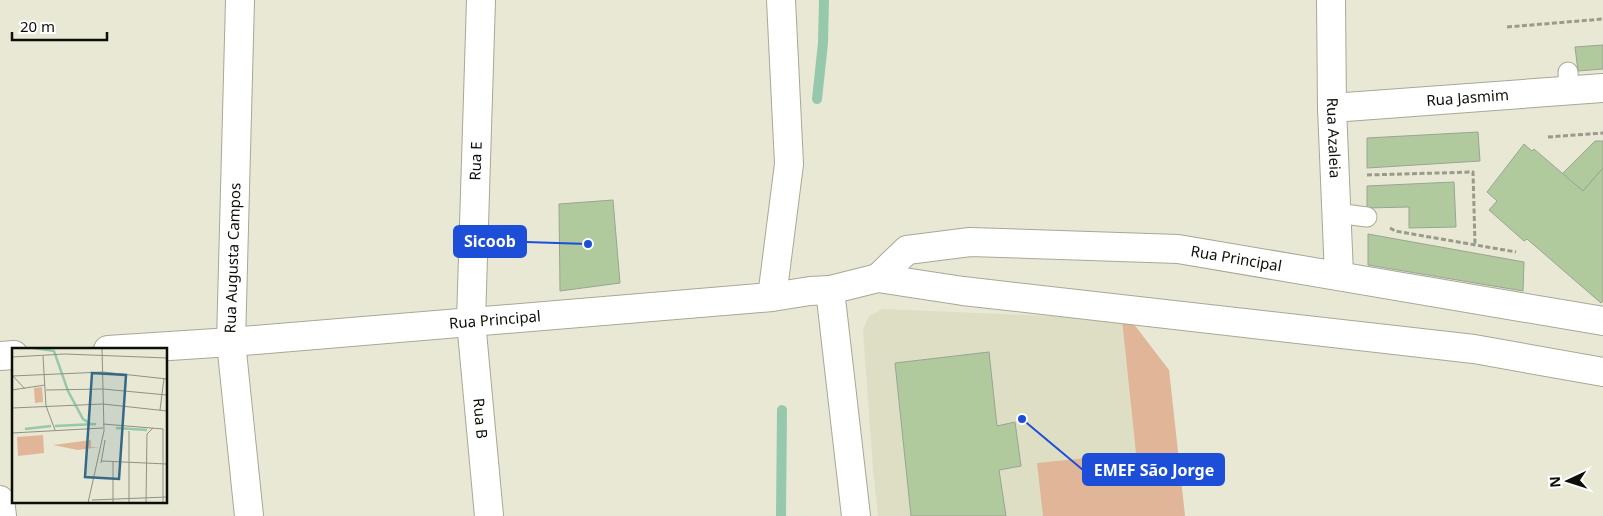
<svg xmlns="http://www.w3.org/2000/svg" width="1603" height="516" font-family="'Noto Sans',sans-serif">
<rect width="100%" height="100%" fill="#e8e8d5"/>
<path fill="#dedec4" d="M 883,309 L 1122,319 L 1169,370 L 1185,516 L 878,516 L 873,469 L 863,330 L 869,316 Z"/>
<path fill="#e1b597" d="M 1122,319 L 1133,323 L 1169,370 L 1185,516 L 1043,516 L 1037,463 L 1136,453 Z"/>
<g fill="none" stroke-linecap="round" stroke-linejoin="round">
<g stroke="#96c8ab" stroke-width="10">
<path d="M 817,99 L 823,43 L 824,0"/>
<path d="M 781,516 L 782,410"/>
</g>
</g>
<g fill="#b0ca9e" stroke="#9aa494">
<path d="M 1603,45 L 1603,69 L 1578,71 L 1575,47 Z"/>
<path d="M 1478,132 L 1480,161 L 1367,168 L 1367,138 Z"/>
<path d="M 1595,141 L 1603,141 L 1603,168 L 1583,191 L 1562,174 Z"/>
<path d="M 1524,144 L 1532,151 L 1534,149 L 1583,191 L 1603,168 L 1603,301 L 1601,303 L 1527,239 L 1524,241 L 1489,210 L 1497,201 L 1487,192 Z"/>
<path d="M 1454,182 L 1456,227 L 1409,228 L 1409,207 L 1367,208 L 1367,186 Z"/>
<path d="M 613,200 L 620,283 L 560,291 L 559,204 Z"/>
<path d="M 1368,234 L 1524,262 L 1523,291 L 1368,265 Z"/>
<path d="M 989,352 L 997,426 L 1015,422 L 1021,466 L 999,470 L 1006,516 L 911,516 L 895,363 Z"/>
</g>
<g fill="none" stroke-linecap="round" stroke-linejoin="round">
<defs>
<g id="lane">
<path d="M 1568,72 L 1569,91"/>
<path d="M 1336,213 L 1367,217"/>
</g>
<g id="street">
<path d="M 240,0 L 231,342 L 249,516"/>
<path id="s1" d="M 481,0 L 471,321 L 489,516"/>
<path id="s2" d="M 1331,0 L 1332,108 L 1339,275"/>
<path id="s3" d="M 1332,108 L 1603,88"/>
<path d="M 772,297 L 789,164 L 781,0"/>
<path d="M 0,500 L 2,516"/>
</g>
<g id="secondary">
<path id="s4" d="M 878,278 L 907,250 L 970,242 L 1178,249 L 1603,321"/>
<path d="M 830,290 L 856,516"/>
<path id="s5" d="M 108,350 L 231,342 L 772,297 L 810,291 L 830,290 L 878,278 L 963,291 L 1474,349 L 1603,372"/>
<path d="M 0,356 L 14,355"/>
</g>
</defs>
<use href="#lane" stroke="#a8a896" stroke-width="21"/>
<use href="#street" stroke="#a8a896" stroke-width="30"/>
<use href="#secondary" stroke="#a8a896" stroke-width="30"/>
<g stroke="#9a9a8c" stroke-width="3" stroke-dasharray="5 2.5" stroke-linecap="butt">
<path d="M 1507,27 L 1603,19"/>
<path d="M 1548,137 L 1603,133"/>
<path d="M 1367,175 L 1473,172 L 1475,244"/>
<path d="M 1390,228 L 1395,231 L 1516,252"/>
</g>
<use href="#lane" stroke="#fff" stroke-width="19"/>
<use href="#street" stroke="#fff" stroke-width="28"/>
<use href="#secondary" stroke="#fff" stroke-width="28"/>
</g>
<g text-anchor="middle" stroke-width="4" stroke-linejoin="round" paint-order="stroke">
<g font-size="15" fill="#0e0e08" stroke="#fff">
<text dy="5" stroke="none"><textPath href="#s3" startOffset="136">Rua Jasmim</textPath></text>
<text dy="5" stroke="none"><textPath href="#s2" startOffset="138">Rua Azaleia</textPath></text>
<text transform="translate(476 161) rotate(-88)" y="5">Rua E</text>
<text transform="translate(233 258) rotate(-88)" y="5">Rua Augusta Campos</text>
<text dy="5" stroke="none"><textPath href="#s4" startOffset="371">Rua Principal</textPath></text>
<text dy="5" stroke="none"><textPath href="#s5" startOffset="388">Rua Principal</textPath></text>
<text dy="5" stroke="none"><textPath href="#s1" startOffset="419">Rua B</textPath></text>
</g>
</g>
<g transform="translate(12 348)">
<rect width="155" height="155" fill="#e8e8d5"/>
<path d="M 30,39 L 31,54 L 23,55 L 22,40 ZM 31,87 L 32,105 L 6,108 L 5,89 ZM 79,92 L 79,99 L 88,99 L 66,102 L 41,97 Z" fill="#e1b597"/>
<path fill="none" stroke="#96c8ab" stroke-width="2.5" d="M 22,0 L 42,3 L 56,43 L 71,71 L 79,76M 43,78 L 84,76M 104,80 L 135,82M 13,81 L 39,78"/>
<path fill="none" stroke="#919183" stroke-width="1" d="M 31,8 L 34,58 L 43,82M 0,9 L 53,6 L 155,10M 0,27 L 13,41M 0,28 L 91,24 L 155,31M 0,42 L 33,37M 34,42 L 91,41 L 155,47M 0,60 L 91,56 L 155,63M 148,62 L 152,30M 91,76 L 151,81 L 151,155M 0,85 L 91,80M 90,113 L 155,116M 101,113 L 101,155M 89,115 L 93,92M 80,152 L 155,149M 76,155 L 92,83 L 90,0M 117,155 L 117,83M 134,155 L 135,86 L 141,80"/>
<path fill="#366986" fill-opacity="0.15" stroke="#366986" stroke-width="2.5" d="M 80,25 L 114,27 L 107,131 L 73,129 Z"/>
<rect width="155" height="155" fill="none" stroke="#0e0e08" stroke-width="2.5"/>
</g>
<path fill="none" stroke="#1d4ed8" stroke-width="2" d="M588 244L526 242M1022 419L1083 470"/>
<g fill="#1d4ed8" stroke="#fff" stroke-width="2">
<circle cx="588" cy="244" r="5"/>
<circle cx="1022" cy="419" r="5"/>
</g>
<g fill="#1d4ed8" stroke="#1d4ed8" stroke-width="2">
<rect x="454" y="226" width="72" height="31" rx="5"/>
<rect x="1083" y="454" width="141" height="31" rx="5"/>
</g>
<g font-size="16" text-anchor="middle" font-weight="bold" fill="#fff">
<text x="490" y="247">Sicoob</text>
<text x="1154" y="476">EMEF São Jorge</text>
</g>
<g transform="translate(1568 481) rotate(266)" stroke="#ffffff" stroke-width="4" paint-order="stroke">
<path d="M0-4L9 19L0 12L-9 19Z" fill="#0e0e08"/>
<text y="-8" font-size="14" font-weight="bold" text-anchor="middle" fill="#0e0e08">N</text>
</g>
<path d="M12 32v8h95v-8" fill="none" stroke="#0e0e08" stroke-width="2.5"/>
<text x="20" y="32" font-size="15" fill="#0e0e08" stroke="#ffffff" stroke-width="4" paint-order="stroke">20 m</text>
</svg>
